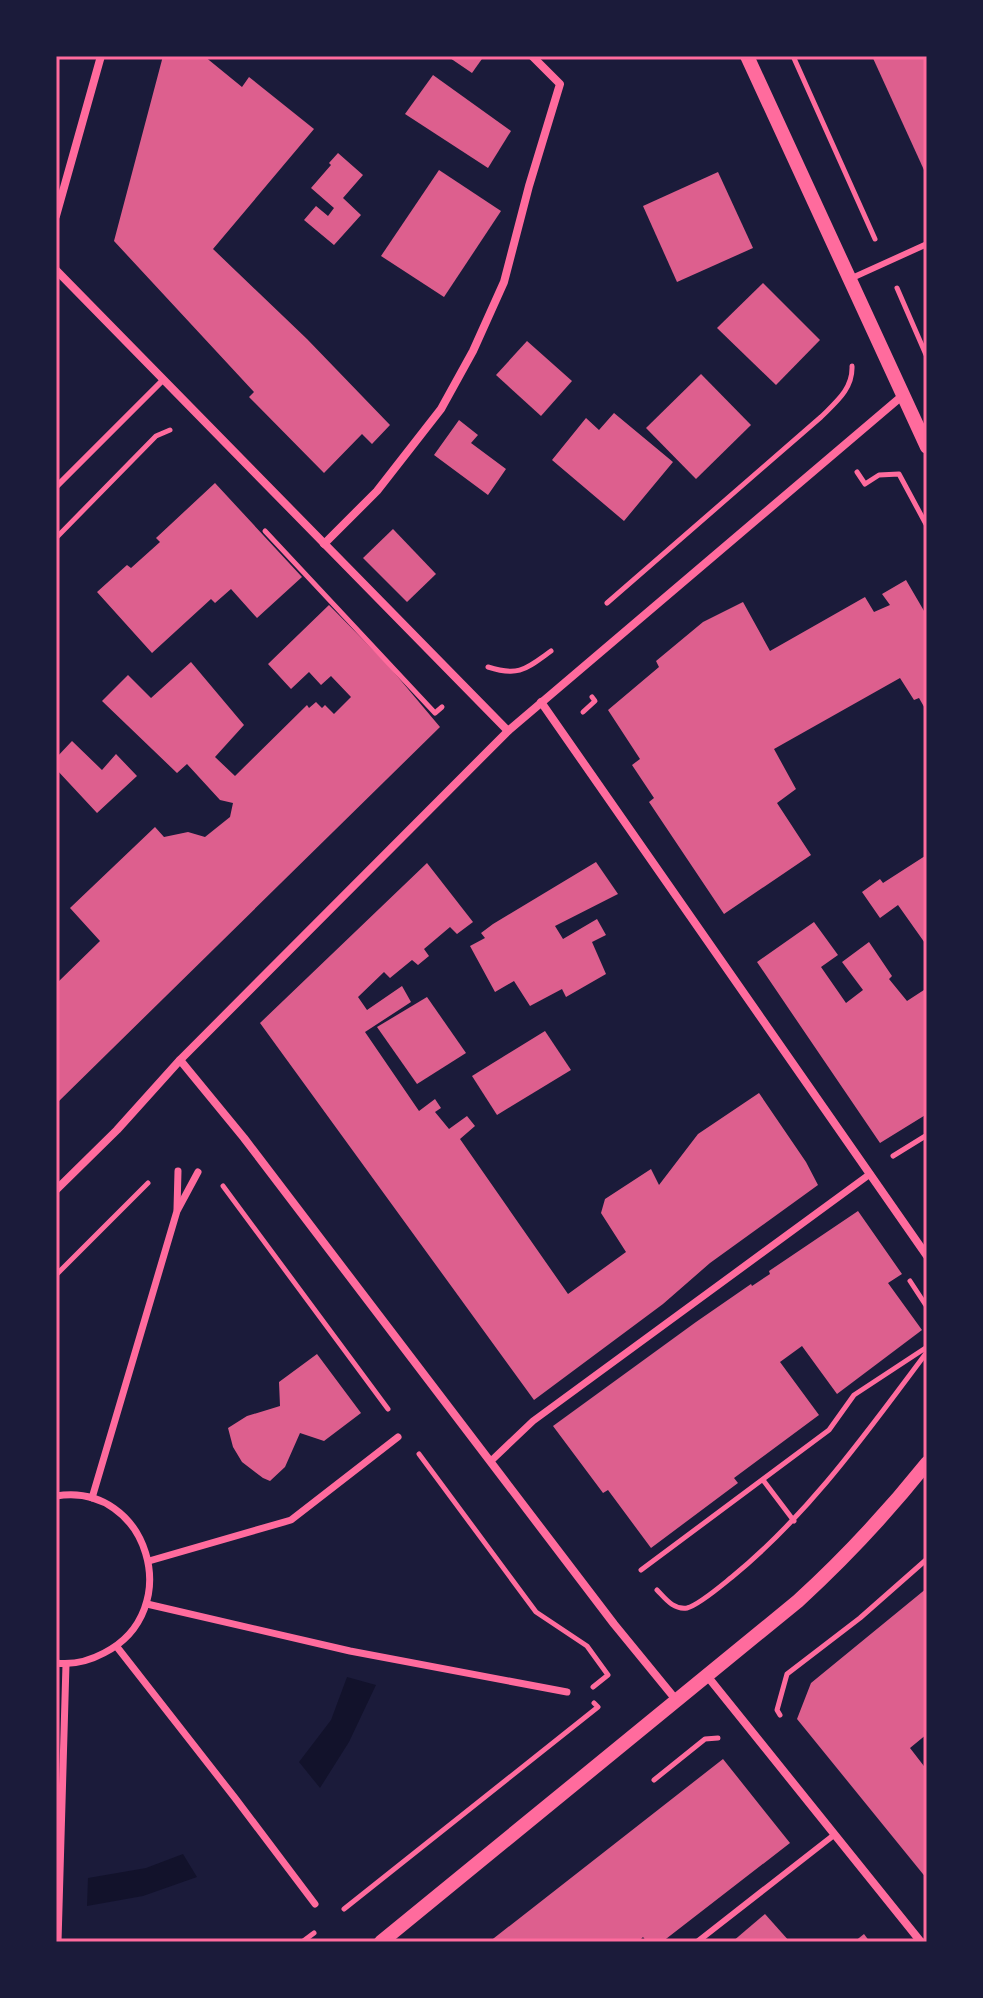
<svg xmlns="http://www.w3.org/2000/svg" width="983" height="1998" font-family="'Open Sans',sans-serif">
<rect width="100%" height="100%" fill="#1b1b3a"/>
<g fill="#12122b">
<path d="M 347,1677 L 376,1685 L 349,1742 L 320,1788 L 299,1762 L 331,1720 Z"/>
<path d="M 183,1854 L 197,1877 L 143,1896 L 87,1906 L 88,1878 L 146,1868 Z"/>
</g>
<g fill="#dd5f8e">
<path d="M 163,56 L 204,56 L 242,87 L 249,77 L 314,129 L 213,249 L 307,339 L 390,425 L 372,444 L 362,434 L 324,473 L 249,397 L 254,392 L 114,241 Z"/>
<path d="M 447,56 L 484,56 L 472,73 Z"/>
<path d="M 872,56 L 927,56 L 927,168 L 924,170 Z"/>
<path d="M 433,75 L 511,131 L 488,168 L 405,114 Z"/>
<path d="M 338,153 L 363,175 L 343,198 L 361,215 L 334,245 L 304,220 L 316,206 L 328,216 L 334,208 L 311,188 L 331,165 L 329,163 Z"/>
<path d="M 439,170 L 501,211 L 444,297 L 381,256 Z"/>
<path d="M 718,172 L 753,248 L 677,282 L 643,206 Z"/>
<path d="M 763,283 L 820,340 L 776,385 L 717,328 Z"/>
<path d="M 527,341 L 572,381 L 541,416 L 496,375 Z"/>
<path d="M 701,374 L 751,425 L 696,479 L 646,428 Z"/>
<path d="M 614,413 L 673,462 L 624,521 L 552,460 L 586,418 L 599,430 Z"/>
<path d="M 459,420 L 478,435 L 471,443 L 506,469 L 488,495 L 434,455 Z"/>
<path d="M 215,483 L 302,577 L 257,618 L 231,589 L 215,603 L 211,599 L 152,653 L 97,592 L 127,565 L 131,568 L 160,542 L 156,538 Z"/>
<path d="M 393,529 L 436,574 L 407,602 L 363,558 Z"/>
<path d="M 906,580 L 927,616 L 927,712 L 919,698 L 914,700 L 900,678 L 774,749 L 796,789 L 777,803 L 811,855 L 724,914 L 649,802 L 654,798 L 632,765 L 640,759 L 608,710 L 659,667 L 656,661 L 703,622 L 743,602 L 770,651 L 865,597 L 874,612 L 890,605 L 882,594 Z"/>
<path d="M 329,605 L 387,664 L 440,727 L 56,1104 L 56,984 L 100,941 L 70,908 L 155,827 L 164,837 L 188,832 L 205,837 L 230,817 L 233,803 L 220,800 L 187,764 L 177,773 L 102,701 L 128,675 L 151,698 L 191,662 L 244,725 L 215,757 L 235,776 L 307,705 L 309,708 L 316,702 L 322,708 L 325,705 L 334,714 L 351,697 L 331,676 L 321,685 L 309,672 L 291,689 L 268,664 Z"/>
<path d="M 72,741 L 102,770 L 116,754 L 137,776 L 97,813 L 56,769 L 56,758 Z"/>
<path d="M 925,856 L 927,859 L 927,946 L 898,905 L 880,918 L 862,892 L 880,879 L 883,883 Z"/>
<path d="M 596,862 L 618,894 L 555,926 L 563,939 L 597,919 L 606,935 L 592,942 L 606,974 L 566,997 L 562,989 L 530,1006 L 514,981 L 495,992 L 470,946 L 485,938 L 481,933 L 493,924 Z"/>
<path d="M 427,863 L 473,922 L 457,934 L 450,927 L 424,949 L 429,956 L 418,965 L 412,960 L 390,978 L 384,972 L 358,997 L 367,1010 L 402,986 L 411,1002 L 365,1032 L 419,1111 L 435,1099 L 441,1108 L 435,1112 L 449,1129 L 467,1116 L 475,1126 L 460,1139 L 568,1294 L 626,1252 L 601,1213 L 605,1199 L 651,1169 L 659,1185 L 698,1134 L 759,1093 L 806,1162 L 818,1185 L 710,1263 L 663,1304 L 534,1400 L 260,1023 Z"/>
<path d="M 814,922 L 838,955 L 821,967 L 846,1003 L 863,990 L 842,962 L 869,942 L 892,976 L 889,979 L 907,1001 L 927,988 L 927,1114 L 880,1143 L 757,962 Z"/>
<path d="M 427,997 L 466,1053 L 417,1084 L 377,1027 Z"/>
<path d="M 545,1031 L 571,1070 L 497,1115 L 472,1076 Z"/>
<path d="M 858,1211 L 902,1274 L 888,1283 L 922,1330 L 837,1394 L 802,1346 L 780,1362 L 819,1415 L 734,1478 L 738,1483 L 651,1548 L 608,1490 L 603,1493 L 553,1426 L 696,1322 L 751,1284 L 752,1286 L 770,1274 L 769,1271 Z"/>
<path d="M 317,1354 L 361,1413 L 324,1441 L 300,1433 L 285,1467 L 270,1481 L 263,1478 L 242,1462 L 233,1447 L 228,1428 L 247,1416 L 280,1406 L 279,1382 Z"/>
<path d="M 927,1588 L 927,1734 L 910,1748 L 927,1770 L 927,1879 L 797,1719 L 811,1683 Z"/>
<path d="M 723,1759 L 790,1843 L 662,1942 L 647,1942 L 643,1937 L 638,1942 L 489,1942 Z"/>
<path d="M 765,1914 L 790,1942 L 732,1942 Z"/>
<path d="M 864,1934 L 870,1942 L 854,1942 Z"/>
</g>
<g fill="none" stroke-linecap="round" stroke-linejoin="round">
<g stroke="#ff6b9d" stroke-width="5">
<path d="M 793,56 L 875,239"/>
<path d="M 897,288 L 927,357"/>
<path d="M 857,472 L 865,484 L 879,475 L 899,474 L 927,526"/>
<path d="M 265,531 L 435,713 L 442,707"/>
<path d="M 56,538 L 156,436 L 170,430"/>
<path d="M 607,603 L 821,417 C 836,402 853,389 852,366"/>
<path d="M 488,667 C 519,677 526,669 551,651"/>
<path d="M 583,712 L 595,701 L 592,697"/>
<path d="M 893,1156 L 927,1135"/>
<path d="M 223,1186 L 388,1409"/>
<path d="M 56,1275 L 148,1183"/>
<path d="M 910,1281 L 927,1307"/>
<path d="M 419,1454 L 536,1612 L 587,1646 L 608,1675 L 593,1687"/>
<path d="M 763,1480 L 794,1521"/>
<path d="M 641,1570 L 829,1430 L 854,1395 L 927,1347"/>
<path d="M 657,1590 C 665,1598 673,1610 687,1608 C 699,1605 722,1585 732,1577 C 810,1513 867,1432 927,1352"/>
<path d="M 780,1715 L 777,1710 L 787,1674 L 860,1618 L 927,1559"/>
<path d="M 654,1780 L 705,1739 L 718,1738"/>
<path d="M 344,1909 L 598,1707 L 594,1703"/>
<path d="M 302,1942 L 314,1933"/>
</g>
<g stroke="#ff6b9d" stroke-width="6">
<path d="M 852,278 L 927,244"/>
<path d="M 56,487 L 163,380"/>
<path d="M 697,1942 L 834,1835"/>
</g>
<g stroke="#ff6b9d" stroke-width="7">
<path d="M 177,1209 L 178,1171"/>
<path d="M 492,1460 L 533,1421 L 870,1174"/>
<path d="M 56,1496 C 148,1481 187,1611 104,1653 C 89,1661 72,1665 56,1663"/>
<path d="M 92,1498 L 177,1211 L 198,1172"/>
<path d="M 149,1561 L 291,1520 L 398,1437"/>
<path d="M 147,1604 L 350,1651 L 567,1692"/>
<path d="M 117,1647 L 235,1798 L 315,1904"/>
<path d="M 58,1942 L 66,1664"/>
</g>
<g stroke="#ff6b9d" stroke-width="8">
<path d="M 56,216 L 101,56"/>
<path d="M 56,270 L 508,731"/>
<path d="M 324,544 L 377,491 L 441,409 L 473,351 L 504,282 L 529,186 L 560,84 L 532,56"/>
<path d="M 541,702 L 927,1256"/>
<path d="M 180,1060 L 244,1138 L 614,1624 L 677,1701"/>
<path d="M 56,1190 L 117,1130 L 180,1060 L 508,731 L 902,396"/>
<path d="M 708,1677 L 921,1942"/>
</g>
<g stroke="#ff6b9d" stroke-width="14">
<path d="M 747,56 L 927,447"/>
<path d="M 381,1942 L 798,1601 C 845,1558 887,1513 927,1463"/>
</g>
</g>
<rect width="983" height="1998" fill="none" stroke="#1b1b3a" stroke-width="116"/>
<rect x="58" y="58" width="867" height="1882" fill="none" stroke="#ff6b9d" stroke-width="3"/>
</svg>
